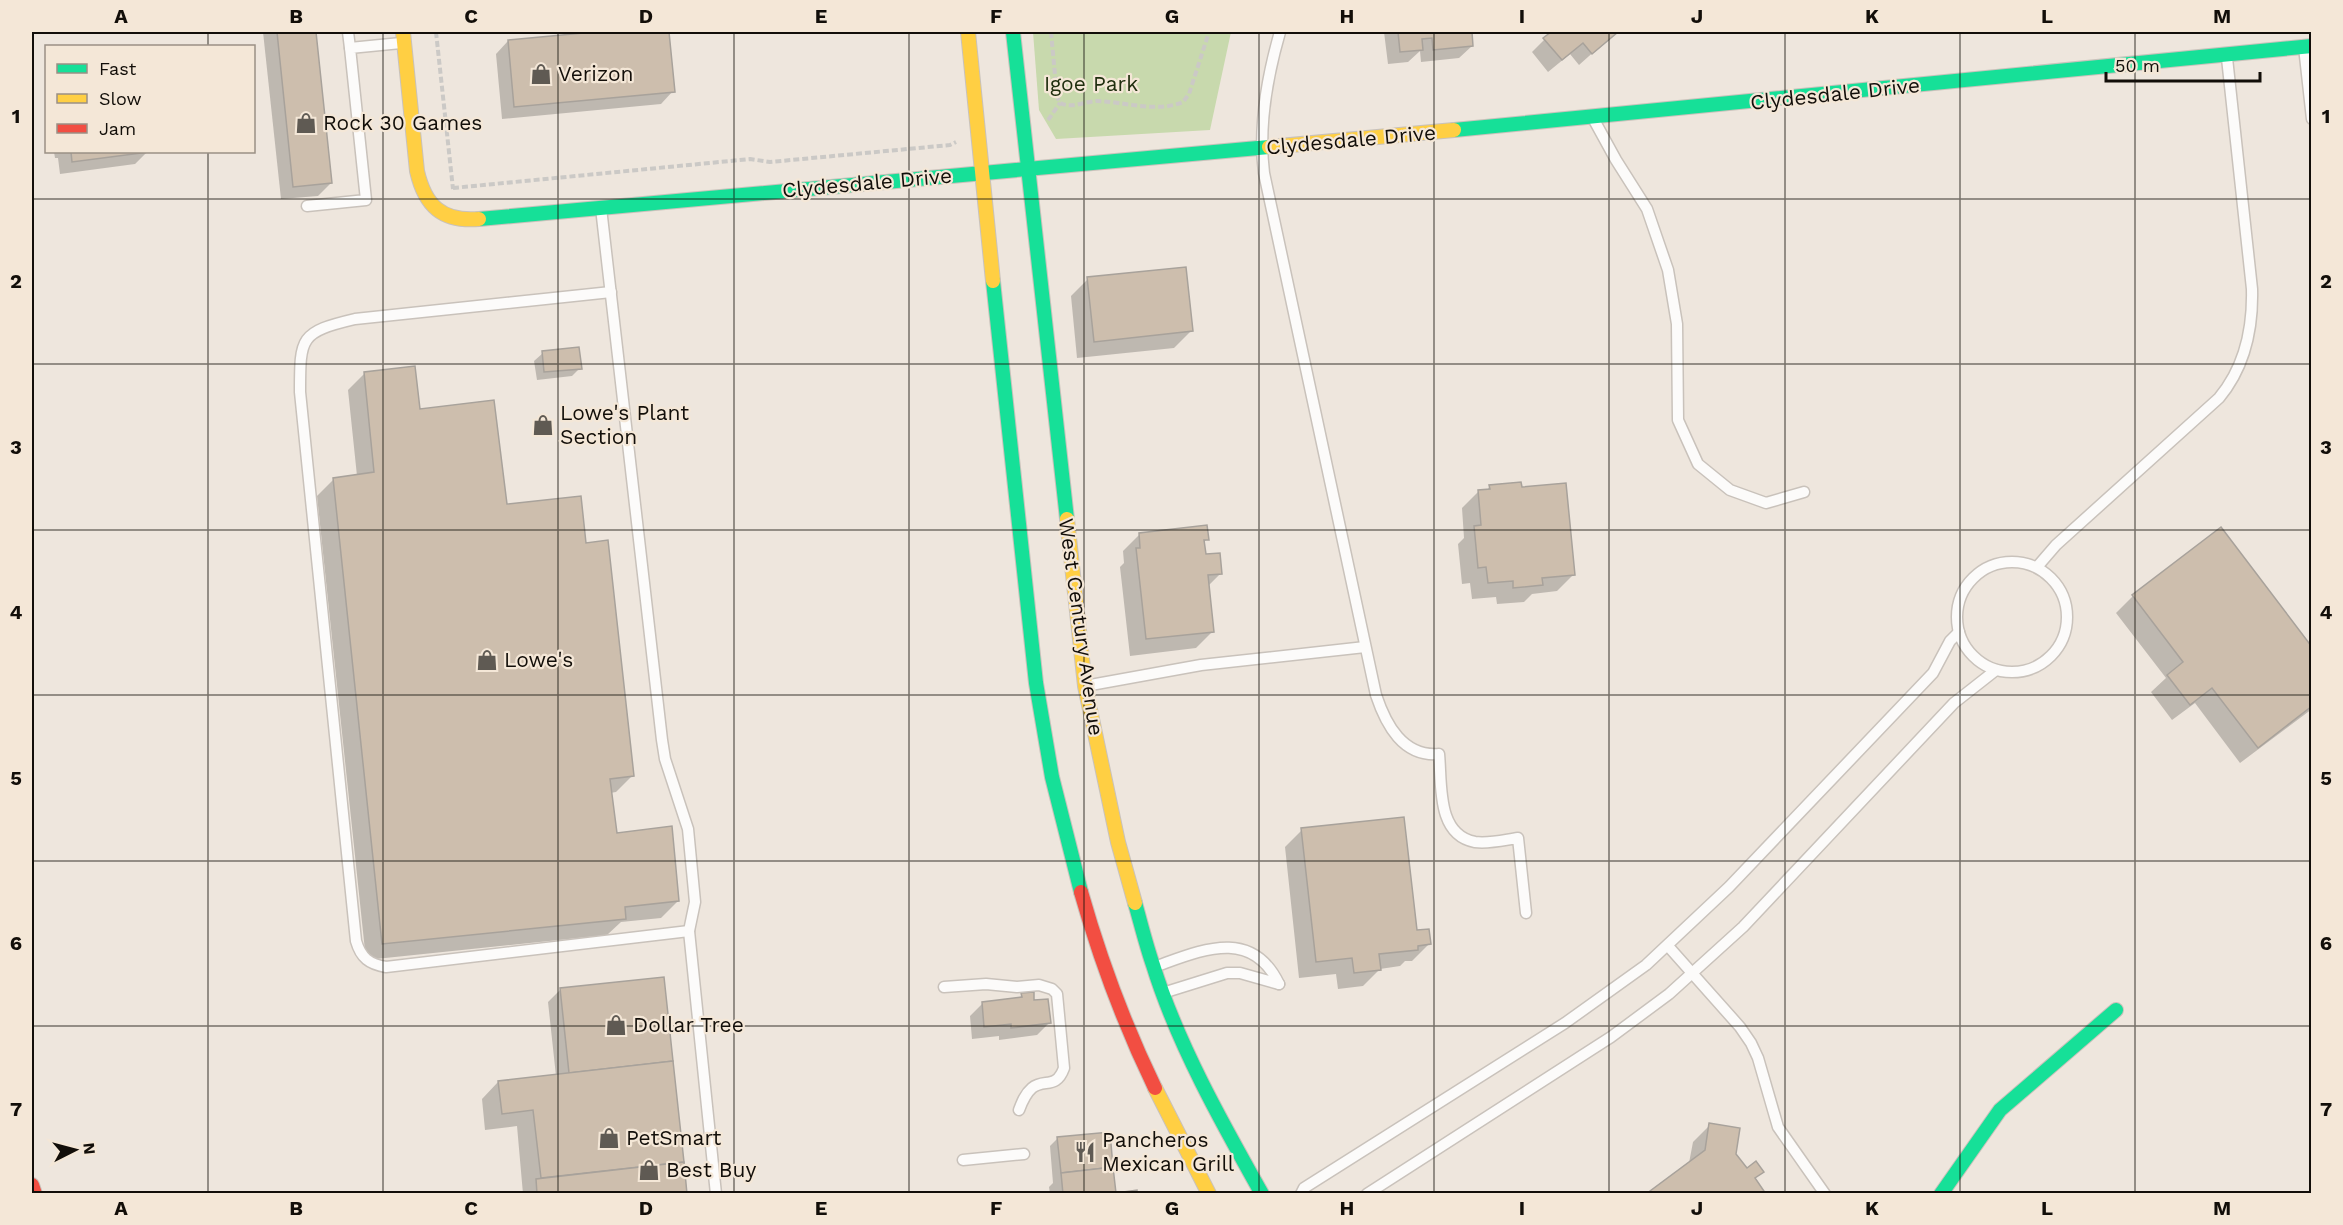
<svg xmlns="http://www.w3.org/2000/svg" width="2343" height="1225" font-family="'Work Sans',sans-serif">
<rect width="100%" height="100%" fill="#eee6dd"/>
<path fill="#c8d9ad" d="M 1033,32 L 1231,32 L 1210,130 L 1056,139 L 1039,110 Z"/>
<g fill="#0003">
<path d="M 263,32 L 315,32 L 331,183 L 318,196 L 281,199 Z"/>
<path d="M 610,32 L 668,32 L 673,91 L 661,104 L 502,119 L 496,54 L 508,41 Z"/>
<path d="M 1384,32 L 1470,32 L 1472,46 L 1459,58 L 1421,62 L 1420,51 L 1408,62 L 1388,64 Z"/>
<path d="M 1547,32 L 1616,32 L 1579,65 L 1570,54 L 1548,72 L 1532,52 L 1550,34 Z"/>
<path d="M 54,152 L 147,152 L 135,164 L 60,174 L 58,158 L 55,158 Z"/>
<path d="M 1088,279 L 1191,331 L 1174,348 L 1077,358 L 1071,296 Z"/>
<path d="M 543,353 L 580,368 L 572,376 L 537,380 L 534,361 Z"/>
<path d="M 365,373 L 418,410 L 506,506 L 584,545 L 633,775 L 616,792 L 610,793 L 616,834 L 678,901 L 661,918 L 621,922 L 607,935 L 366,960 L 317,496 L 334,479 L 357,476 L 348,390 Z"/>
<path d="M 1490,486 L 1574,574 L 1557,591 L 1532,594 L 1524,602 L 1497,604 L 1496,597 L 1472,599 L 1470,583 L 1462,584 L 1458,544 L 1464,538 L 1462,508 L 1479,491 L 1486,491 Z"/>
<path d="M 1140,534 L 1207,539 L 1203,543 L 1205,556 L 1221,573 L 1208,586 L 1213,631 L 1196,648 L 1130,656 L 1120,567 L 1124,563 L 1123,551 Z"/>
<path d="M 2133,596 L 2312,649 L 2312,709 L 2240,763 L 2195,703 L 2172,720 L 2151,692 L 2166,678 L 2116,613 Z"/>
<path d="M 1302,830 L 1429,944 L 1412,961 L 1405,961 L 1400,966 L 1380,969 L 1363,986 L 1338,989 L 1336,974 L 1299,978 L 1285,847 Z"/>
<path d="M 662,978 L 686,1194 L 523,1194 L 517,1126 L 485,1130 L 482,1099 L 498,1082 L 556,1076 L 548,1002 L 560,990 Z"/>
<path d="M 1022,995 L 1033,1002 L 1049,1023 L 1037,1035 L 999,1040 L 999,1036 L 972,1039 L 970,1016 L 982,1004 L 1017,1000 Z"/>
<path d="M 1710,1125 L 1746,1170 L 1762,1172 L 1754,1179 L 1689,1163 L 1693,1142 Z"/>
<path d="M 1058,1138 L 1115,1194 L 1050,1194 L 1049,1187 L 1053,1183 L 1050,1146 Z"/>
</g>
<g fill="#cdbead" stroke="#a8a29b" stroke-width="1.5">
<path d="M 277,32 L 316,32 L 332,183 L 293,187 Z"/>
<path d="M 594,32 L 669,32 L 675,92 L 514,107 L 508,40 Z"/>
<path d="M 1398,32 L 1472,32 L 1473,46 L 1433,50 L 1432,38 L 1422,39 L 1423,50 L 1400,52 Z"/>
<path d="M 1551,32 L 1618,32 L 1592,54 L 1583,43 L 1562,60 L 1543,38 Z"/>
<path d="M 71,152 L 149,152 L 72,162 Z"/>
<path d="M 1186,267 L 1193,331 L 1094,342 L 1087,277 Z"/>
<path d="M 579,347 L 582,369 L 544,372 L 542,351 Z"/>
<path d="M 415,366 L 420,409 L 494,400 L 507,504 L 581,496 L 586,543 L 608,540 L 634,776 L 610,779 L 617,833 L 672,826 L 679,901 L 625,907 L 626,919 L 382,944 L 333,478 L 374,472 L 364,372 Z"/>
<path d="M 1521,482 L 1522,487 L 1566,483 L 1575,575 L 1542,578 L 1543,585 L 1513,588 L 1513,581 L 1488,583 L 1486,567 L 1478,568 L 1474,526 L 1481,525 L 1478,490 L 1490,489 L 1489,485 Z"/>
<path d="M 1207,525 L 1209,540 L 1204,540 L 1206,554 L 1220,553 L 1222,574 L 1208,575 L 1214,632 L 1146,639 L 1136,548 L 1140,548 L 1139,533 Z"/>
<path d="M 2221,527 L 2312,647 L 2312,706 L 2258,748 L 2212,688 L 2190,705 L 2167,675 L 2183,662 L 2132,595 Z"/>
<path d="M 1404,817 L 1417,930 L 1429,929 L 1431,944 L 1418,946 L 1418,950 L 1379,954 L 1381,970 L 1354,973 L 1352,958 L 1316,962 L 1301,828 Z"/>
<path d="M 664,977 L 673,1061 L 569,1073 L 560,988 Z"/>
<path d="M 1034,992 L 1034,1000 L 1048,999 L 1051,1023 L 1011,1028 L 1011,1024 L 984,1027 L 982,1002 L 1022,997 L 1021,993 Z"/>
<path d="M 673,1061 L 684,1162 L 541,1178 L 533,1110 L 502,1114 L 498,1081 Z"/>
<path d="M 1709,1123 L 1740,1128 L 1736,1154 L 1747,1168 L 1756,1161 L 1764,1172 L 1755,1178 L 1766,1194 L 1646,1194 L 1705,1150 Z"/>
<path d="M 1110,1132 L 1113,1167 L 1061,1173 L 1057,1137 Z"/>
<path d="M 684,1162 L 687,1194 L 537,1194 L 536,1179 Z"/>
<path d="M 1113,1167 L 1116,1193 L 1137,1190 L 1137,1194 L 1063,1194 L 1061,1173 Z"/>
</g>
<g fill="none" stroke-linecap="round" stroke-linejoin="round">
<defs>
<g id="lane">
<path d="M 348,32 L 350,48"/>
<path d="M 1280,32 C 1267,77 1258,125 1264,173 L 1376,695 C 1386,725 1403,757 1439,754 C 1442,783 1436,835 1475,842 C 1489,844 1504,840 1518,838 L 1526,913"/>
<path d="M 2304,47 L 2312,119"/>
<path d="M 1594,120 L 1616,160 L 1647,209 L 1668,270 L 1677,324 L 1678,420 L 1698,464 L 1730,490 L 1766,503 L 1804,492"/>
<path d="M 307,206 L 366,200 L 350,48 L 401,43"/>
<path d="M 601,208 L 662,740 L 665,759 L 688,829 L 695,902 L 689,931 L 716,1194"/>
<path d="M 611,292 L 355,319 C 300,332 300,337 300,392 L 356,941 C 361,958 369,964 386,967 L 689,931"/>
<circle cx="2012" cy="617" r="55"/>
<path d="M 2037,567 L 2056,545 L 2219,398 C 2245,367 2253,328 2252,289 L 2227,58"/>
<path d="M 1085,686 L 1201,665 L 1365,647"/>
<path d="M 1668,946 L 1740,1027 L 1751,1043 L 1758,1058 L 1778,1127 L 1825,1194"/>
<path d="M 1154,967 C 1200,951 1251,926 1279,984"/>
<path d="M 944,987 L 986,984 L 1017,987 L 1039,985 L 1052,989 L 1057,994 L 1064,1068 C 1056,1090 1044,1078 1032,1088 C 1025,1094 1022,1102 1019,1110"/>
<path d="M 1166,992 L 1227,973 L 1240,973 L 1279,984"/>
<path d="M 963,1160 L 1024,1154"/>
<path d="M 1301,1194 L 1304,1188 L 1565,1023 L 1646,965 L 1729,887 L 1933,673 L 1950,641 L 1959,632"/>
<path d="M 1367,1194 L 1611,1037 L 1669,994 L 1743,927 L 1954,703 L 1996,670"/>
</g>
<g id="fast">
<path d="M 1013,32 L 1067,519"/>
<path d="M 1454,130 L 2312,46"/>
<path d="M 479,219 L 1269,147"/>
<path d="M 993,281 L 1036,683 L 1052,777 L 1081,892"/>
<path d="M 1135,903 C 1141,924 1146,945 1153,965 C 1177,1043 1222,1123 1262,1194"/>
<path d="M 1941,1194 L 2000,1110 L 2116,1010"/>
</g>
<g id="slow">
<path d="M 403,32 L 417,171 C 425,206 442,222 479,219"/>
<path d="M 968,32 L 993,281"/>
<path d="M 1269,147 L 1454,130"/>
<path d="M 1067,519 L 1085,686 L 1118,842 L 1135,903"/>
<path d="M 1155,1088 L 1209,1194"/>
</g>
<g id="jam">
<path d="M 1081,892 C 1100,959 1125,1026 1155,1088"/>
<path d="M 32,1185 L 35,1194"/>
</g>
</defs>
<use href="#lane" stroke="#c9c2bb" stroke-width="13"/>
<use href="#fast" stroke="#c9c2bb" stroke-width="16"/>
<use href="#slow" stroke="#c9c2bb" stroke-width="16"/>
<use href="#jam" stroke="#c9c2bb" stroke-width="16"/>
<g stroke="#cbc9c6" stroke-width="4" stroke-dasharray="6 3" stroke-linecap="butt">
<path d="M 436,32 L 453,189"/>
<path d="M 1051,32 L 1057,96 L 1060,103 C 1072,109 1085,101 1098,101 C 1125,102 1157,113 1183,102 L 1189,94 L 1209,32"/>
<path d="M 1048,120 L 1060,103"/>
<path d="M 453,188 L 750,159 L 770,162 L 950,145 L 956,142"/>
</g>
<use href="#lane" stroke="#fcfbfa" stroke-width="10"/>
<use href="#fast" stroke="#16e098" stroke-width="14"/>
<use href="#slow" stroke="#ffcf43" stroke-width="14"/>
<use href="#jam" stroke="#f24e42" stroke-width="14"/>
</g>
<path fill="none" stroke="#120e09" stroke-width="1.5" stroke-opacity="0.55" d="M 208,32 L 208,46M 383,32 L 383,1194M 558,32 L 558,1194M 734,32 L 734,1194M 909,32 L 909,1194M 1084,32 L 1084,1194M 1259,32 L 1259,1194M 1434,32 L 1434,1194M 1609,32 L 1609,1194M 1785,32 L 1785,1194M 1960,32 L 1960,1194M 2135,32 L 2135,1194M 208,152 L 208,1194M 32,199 L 2312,199M 32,364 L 2312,364M 32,530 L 2312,530M 32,695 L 2312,695M 32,861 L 2312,861M 32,1026 L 2312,1026"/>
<defs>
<symbol id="shop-bare" viewBox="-9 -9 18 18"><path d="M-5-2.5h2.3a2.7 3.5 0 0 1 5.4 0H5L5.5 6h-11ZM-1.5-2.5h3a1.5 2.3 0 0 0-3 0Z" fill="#5f5a53" stroke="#f4e7d7" stroke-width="2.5" paint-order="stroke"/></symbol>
<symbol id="restaurant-bare" viewBox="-9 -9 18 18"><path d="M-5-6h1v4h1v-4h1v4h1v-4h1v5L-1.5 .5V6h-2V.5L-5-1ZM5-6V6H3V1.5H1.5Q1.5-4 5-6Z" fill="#5f5a53" stroke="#f4e7d7" stroke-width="2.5" paint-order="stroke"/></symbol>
</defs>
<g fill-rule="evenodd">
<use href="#shop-bare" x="526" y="59" width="30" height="30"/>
<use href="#shop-bare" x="291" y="108" width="30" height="30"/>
<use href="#shop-bare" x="528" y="410" width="30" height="30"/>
<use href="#shop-bare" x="472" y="645" width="30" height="30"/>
<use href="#shop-bare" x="601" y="1010" width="30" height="30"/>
<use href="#shop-bare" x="594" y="1123" width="30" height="30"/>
<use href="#restaurant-bare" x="1070" y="1137" width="30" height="30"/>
<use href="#shop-bare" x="634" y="1155" width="30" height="30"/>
</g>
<g text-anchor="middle" stroke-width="4.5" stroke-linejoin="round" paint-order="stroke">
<g font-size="21" fill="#120e09" stroke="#f4e7d7" text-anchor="start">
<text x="558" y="81">Verizon</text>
<text x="323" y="130">Rock 30 Games</text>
<text x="560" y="420">Lowe's Plant<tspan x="560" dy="24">Section</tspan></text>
<text x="504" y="667">Lowe's</text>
<text x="633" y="1032">Dollar Tree</text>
<text x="626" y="1145">PetSmart</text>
<text x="1102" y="1147">Pancheros<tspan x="1102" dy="24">Mexican Grill</tspan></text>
<text x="666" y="1177">Best Buy</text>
</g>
<g font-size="21" fill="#202f0f" stroke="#f4e7d7">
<text x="1091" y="91">Igoe Park</text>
</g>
<g font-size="21" fill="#120e09" stroke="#f4e7d7">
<text transform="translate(1835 94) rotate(-6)" y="7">Clydesdale Drive</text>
<text transform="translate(1351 140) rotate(-5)" y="7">Clydesdale Drive</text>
<text transform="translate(867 183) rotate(-5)" y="7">Clydesdale Drive</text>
<text transform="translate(1081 627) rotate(82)" y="7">West Century Avenue</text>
</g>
</g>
<rect width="2343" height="1225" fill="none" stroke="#f4e7d7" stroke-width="66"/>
<rect x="45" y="45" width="210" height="108" fill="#f4e7d7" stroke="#9a9085" stroke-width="1.5"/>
<rect x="57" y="64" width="30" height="9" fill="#16e098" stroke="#9a9085" stroke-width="1.5"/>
<text x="99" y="75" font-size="18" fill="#120e09">Fast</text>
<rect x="57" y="94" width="30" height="9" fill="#ffcf43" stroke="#9a9085" stroke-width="1.5"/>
<text x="99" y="105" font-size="18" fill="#120e09">Slow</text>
<rect x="57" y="124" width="30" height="9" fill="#f24e42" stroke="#9a9085" stroke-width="1.5"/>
<text x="99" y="135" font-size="18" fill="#120e09">Jam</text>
<g transform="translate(75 1150) rotate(84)" stroke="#f4e7d7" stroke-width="4.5" paint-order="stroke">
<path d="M0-4.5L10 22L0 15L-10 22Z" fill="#120e09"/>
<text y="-9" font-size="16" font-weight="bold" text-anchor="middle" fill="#120e09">N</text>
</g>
<path d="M2106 72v9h154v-9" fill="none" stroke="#120e09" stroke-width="3"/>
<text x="2115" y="72" font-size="18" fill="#120e09" stroke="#f4e7d7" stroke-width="4.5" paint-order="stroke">50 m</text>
<rect x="33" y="33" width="2277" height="1159" fill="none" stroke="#120e09" stroke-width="2"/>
<g font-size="20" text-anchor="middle" font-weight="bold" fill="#120e09">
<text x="121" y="23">A</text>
<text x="296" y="23">B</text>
<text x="471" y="23">C</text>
<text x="646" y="23">D</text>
<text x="821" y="23">E</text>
<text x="996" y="23">F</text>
<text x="1172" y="23">G</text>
<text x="1347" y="23">H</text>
<text x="1522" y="23">I</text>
<text x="1697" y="23">J</text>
<text x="1872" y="23">K</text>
<text x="2047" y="23">L</text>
<text x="2222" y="23">M</text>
<text x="16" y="123">1</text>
<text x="2326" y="123">1</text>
<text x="16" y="288">2</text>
<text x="2326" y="288">2</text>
<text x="16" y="454">3</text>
<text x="2326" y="454">3</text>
<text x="16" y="619">4</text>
<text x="2326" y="619">4</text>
<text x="16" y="785">5</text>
<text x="2326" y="785">5</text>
<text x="16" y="950">6</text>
<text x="2326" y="950">6</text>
<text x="16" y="1116">7</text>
<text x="2326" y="1116">7</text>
<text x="121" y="1215">A</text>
<text x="296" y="1215">B</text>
<text x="471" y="1215">C</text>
<text x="646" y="1215">D</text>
<text x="821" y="1215">E</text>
<text x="996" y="1215">F</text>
<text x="1172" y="1215">G</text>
<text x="1347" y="1215">H</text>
<text x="1522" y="1215">I</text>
<text x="1697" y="1215">J</text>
<text x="1872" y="1215">K</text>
<text x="2047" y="1215">L</text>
<text x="2222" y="1215">M</text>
</g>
</svg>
